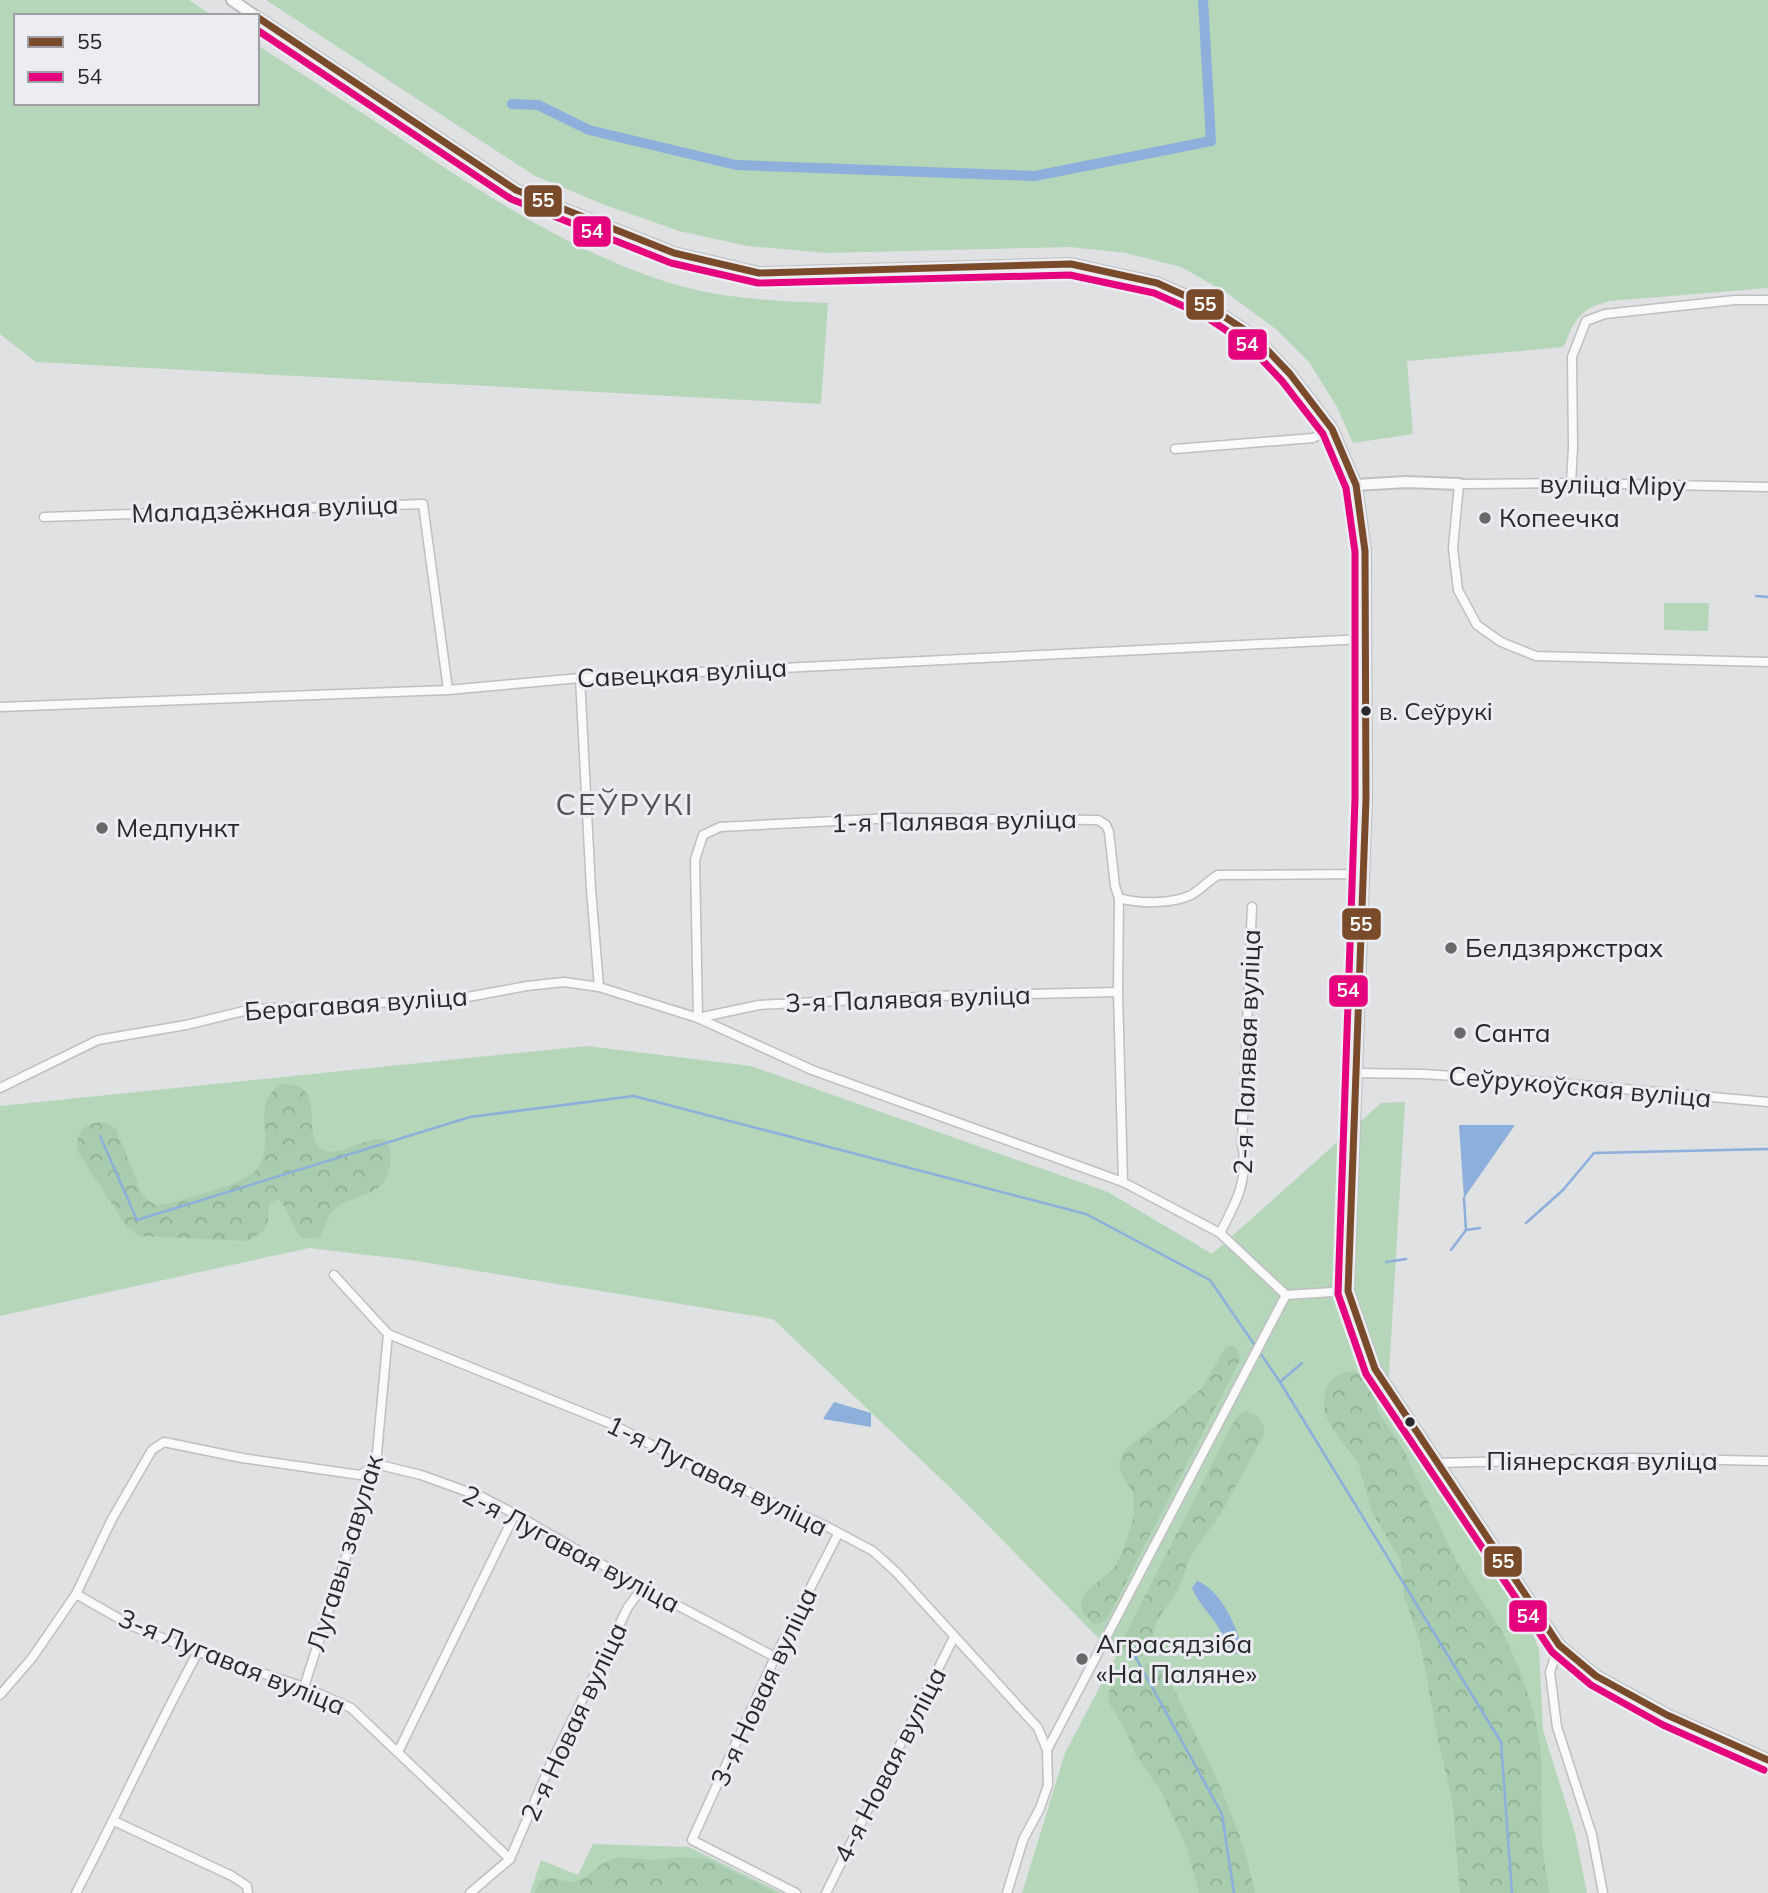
<svg xmlns="http://www.w3.org/2000/svg" width="1768" height="1893" font-family="Mulish,sans-serif">
<defs>
<pattern id="forest-crowns" width="20" height="18" patternUnits="userSpaceOnUse" patternTransform="scale(1.75)"><rect width="20" height="18" fill="#a8ccad"/><path d="M2 6a3 3 0 1 1 6 0M12 15a3 3 0 1 1 6 0" fill="none" stroke="#91af95"/></pattern>
</defs>
<rect width="100%" height="100%" fill="#dfe1e3"/>
<g fill="#b6d6ba">
<path d="M 0,0 L 189,0 L 213,16 L 16,16 L 16,103 L 257,103 L 257,45 C 299,72 341,99 382,126 C 473,187 565,250 670,283 C 722,299 775,301 828,303 L 821,404 L 36,362 L 0,334 Z"/>
<path d="M 266,0 L 1768,0 L 1768,288 L 1610,301 C 1581,308 1574,319 1564,347 L 1407,361 L 1413,434 L 1353,443 L 1337,407 L 1309,362 L 1277,330 L 1227,293 L 1181,267 L 1126,253 L 1070,247 L 827,253 L 747,246 L 679,231 L 605,205 L 535,176 Z"/>
<path d="M 1664,603 L 1709,603 L 1708,631 L 1664,630 Z"/>
<path d="M 587,1046 L 751,1066 L 1108,1192 L 1212,1254 L 1381,1103 L 1405,1102 L 1387,1408 L 1528,1620 L 1539,1650 L 1543,1730 L 1575,1833 L 1587,1893 L 1022,1893 L 1065,1753 L 1116,1656 L 961,1498 L 773,1319 L 410,1260 L 309,1248 L 0,1316 L 0,1106 Z"/>
<path d="M 593,1844 L 689,1847 L 782,1893 L 530,1893 L 541,1860 L 578,1875 Z"/>
</g>
<g fill="url(#forest-crowns)">
<path d="M 281,1084 C 333,1081 296,1143 326,1151 C 343,1156 366,1136 385,1139 C 391,1151 392,1158 389,1170 C 382,1199 351,1193 334,1210 C 326,1218 325,1229 318,1238 L 302,1238 C 291,1227 290,1209 278,1199 L 269,1204 L 268,1220 L 264,1230 L 248,1241 L 140,1236 L 127,1227 L 79,1154 C 73,1136 83,1122 103,1122 L 116,1129 L 141,1192 C 147,1201 152,1205 163,1205 C 186,1198 238,1187 254,1172 C 280,1148 247,1104 281,1084 Z"/>
<path d="M 1232,1345 L 1237,1348 L 1240,1360 L 1108,1617 L 1103,1623 L 1093,1624 L 1082,1612 L 1081,1603 L 1084,1594 L 1114,1568 L 1123,1551 L 1134,1516 L 1133,1493 L 1121,1473 L 1119,1464 L 1123,1453 L 1130,1445 L 1173,1413 L 1202,1388 L 1226,1347 Z"/>
<path d="M 1348,1371 L 1359,1373 L 1369,1384 L 1380,1415 L 1402,1447 L 1456,1560 L 1503,1633 L 1521,1673 L 1534,1714 L 1541,1750 L 1542,1844 L 1549,1893 L 1460,1893 L 1452,1798 L 1439,1745 L 1420,1642 L 1404,1596 L 1401,1562 L 1371,1510 L 1359,1465 L 1330,1425 L 1325,1413 L 1324,1400 L 1326,1388 L 1336,1376 Z"/>
<path d="M 1247,1411 L 1258,1416 L 1263,1424 L 1264,1435 L 1221,1513 L 1194,1551 L 1187,1564 L 1179,1589 L 1158,1619 L 1147,1653 L 1133,1662 C 1121,1656 1122,1645 1126,1633 L 1233,1423 L 1239,1414 Z"/>
<path d="M 1150,1663 L 1157,1665 L 1168,1677 C 1201,1747 1240,1817 1255,1893 L 1199,1893 L 1186,1846 L 1161,1791 L 1136,1756 L 1126,1731 L 1109,1703 L 1108,1694 L 1114,1680 L 1120,1675 Z"/>
<path d="M 621,1857 L 652,1860 L 681,1857 L 708,1859 L 776,1893 L 535,1893 C 543,1865 560,1886 577,1881 C 594,1876 598,1860 621,1857 Z"/>
</g>
<g fill="#8cafdb">
<path d="M 1459,1125 L 1515,1125 L 1464,1198 Z"/>
<path d="M 834,1402 L 871,1413 L 871,1427 L 823,1419 Z"/>
<path d="M 1197,1581 C 1220,1589 1236,1625 1242,1647 L 1238,1654 L 1235,1654 C 1228,1649 1227,1644 1223,1636 C 1215,1618 1199,1605 1192,1588 Z"/>
</g>
<g fill="none" stroke-linecap="round" stroke-linejoin="round">
<g stroke="#8cafdb" stroke-width="2.5">
<path d="M 1756,596 L 1768,597"/>
<path d="M 100,1136 L 137,1220 L 470,1117 L 634,1096 L 1086,1214 L 1210,1280 L 1280,1382 L 1501,1742 L 1512,1893"/>
<path d="M 1526,1223 L 1563,1190 L 1594,1153 L 1768,1149"/>
<path d="M 1466,1230 L 1480,1228"/>
<path d="M 1451,1250 L 1466,1230 L 1464,1198"/>
<path d="M 1386,1262 L 1406,1259"/>
<path d="M 1280,1382 L 1302,1363"/>
<path d="M 1131,1649 L 1222,1814 L 1234,1893"/>
</g>
<path stroke="#8cafdb" stroke-width="10" d="M 512,104 L 538,105 L 589,130 L 736,165 L 1035,176 L 1211,141 L 1203,0"/>
<defs>
<g id="minor">
<path d="M 1175,449 L 1313,438 L 1332,429"/>
<path d="M 1571,483 L 1573,447 L 1572,357 L 1586,321 L 1605,314 L 1735,300 L 1768,300"/>
<path d="M 1768,487 L 1571,483 L 1459,484 L 1453,548 L 1458,590 L 1477,625 L 1501,642 L 1536,656 L 1768,662"/>
<path d="M 44,517 L 423,504 L 448,690"/>
<path d="M 580,678 L 591,889 L 599,987"/>
<path d="M 0,707 L 448,690 L 580,678 L 1364,639"/>
<path d="M 1119,898 L 1118,992 L 1123,1182"/>
<path d="M 1118,992 L 937,996 L 759,1005 L 698,1018 L 695,860 L 703,835 L 720,827 L 895,818 L 1098,820 L 1106,825 L 1109,832 L 1115,886 L 1119,898 C 1139,904 1172,904 1191,895 C 1200,890 1208,881 1218,875 L 1363,874"/>
<path d="M 1355,1073 L 1423,1074 L 1546,1082 L 1768,1102"/>
<path d="M 0,1088 L 98,1040 L 186,1025 L 252,1009 L 457,999 L 527,986 L 564,982 L 599,987 L 698,1018 L 812,1070 L 1123,1182 L 1220,1233 L 1286,1295"/>
<path d="M 1220,1233 C 1237,1201 1249,1179 1242,1143 L 1252,907"/>
<path d="M 334,1275 L 388,1334 L 614,1425 L 697,1469 L 824,1525 L 873,1551 L 896,1572 L 1038,1728 L 1047,1750 L 1048,1785 L 1040,1808 L 1023,1840 L 1007,1893"/>
<path d="M 1436,1463 L 1630,1458 L 1768,1461"/>
<path d="M 76,1594 L 132,1626 L 198,1652 L 304,1687 L 351,1708 L 510,1859 L 470,1893"/>
<path d="M 1559,1645 L 1550,1672 L 1557,1727 L 1592,1835 L 1603,1893"/>
<path d="M 304,1687 L 376,1464 L 388,1334"/>
<path d="M 0,1695 L 32,1658 L 76,1594 L 112,1519 L 152,1450 L 164,1442 L 242,1458 L 360,1475 L 376,1464 L 421,1475 L 482,1497 L 515,1514 L 622,1576 L 775,1657"/>
<path d="M 1047,1750 L 1286,1295 L 1348,1291"/>
<path d="M 398,1752 L 515,1514"/>
<path d="M 114,1821 L 232,1876 L 247,1886 L 248,1893"/>
<path d="M 510,1859 L 551,1763 L 628,1607 L 643,1587"/>
<path d="M 76,1893 C 118,1813 155,1731 198,1652"/>
<path d="M 796,1893 L 692,1840 L 775,1657 L 838,1534"/>
<path d="M 826,1893 L 954,1637"/>
</g>
<g id="tertiary">
<path d="M 232,0 L 255,16"/>
<path d="M 257,17 L 516,190 L 674,253 L 759,273 L 1071,264 L 1157,283 L 1208,306 L 1254,336 L 1290,374 L 1332,429 L 1356,485 L 1365,551 L 1366,799 L 1348,1291 L 1375,1369 L 1559,1645 L 1596,1676 L 1667,1715 L 1768,1760"/>
<path d="M 1356,485 L 1406,482 L 1459,484"/>
</g>
</defs>
<use href="#minor" stroke="#bebfc1" stroke-width="11"/>
<use href="#tertiary" stroke="#bebfc1" stroke-width="14"/>
<use href="#minor" stroke="#fafafb" stroke-width="8"/>
<use href="#tertiary" stroke="#fafafb" stroke-width="10"/>
<defs>
<path id="bus-1" d="M 257,17 L 516,190 L 674,253 L 759,273 L 1071,264 L 1157,283 L 1208,306 L 1254,336 L 1290,374 L 1332,429 L 1356,485 L 1365,551 L 1366,799 L 1348,1291 L 1375,1369 L 1559,1645 L 1596,1676 L 1667,1715 L 1768,1760"/>
<path id="bus-2" d="M 257,30 L 511,199 L 671,263 L 758,283 L 1070,275 L 1154,293 L 1203,315 L 1247,344 L 1282,381 L 1323,434 L 1346,488 L 1355,552 L 1355,799 L 1338,1294 L 1366,1374 L 1552,1652 L 1591,1685 L 1663,1725 L 1764,1770"/>
</defs>
<use href="#bus-1" stroke="#ebedf2" stroke-width="12"/>
<use href="#bus-2" stroke="#ebedf2" stroke-width="12"/>
<use href="#bus-1" stroke="#7a4b2a" stroke-width="7"/>
<use href="#bus-2" stroke="#e5007d" stroke-width="7"/>
</g>
<g fill="#68696b" stroke="#ebedf2" stroke-width="2.5">
<circle cx="1485" cy="518" r="7"/>
<circle cx="102" cy="828" r="7"/>
<circle cx="1451" cy="948" r="7"/>
<circle cx="1460" cy="1033" r="7"/>
<circle cx="1082" cy="1659" r="7"/>
</g>
<g fill="#28292b" stroke="#ebedf2" stroke-width="2.5">
<circle cx="1366" cy="711" r="6"/>
<circle cx="1410" cy="1422" r="6"/>
</g>
<g text-anchor="middle" stroke-width="6" stroke-linejoin="round" paint-order="stroke">
<g font-size="24" fill="#28292b" stroke="#ebedf2" text-anchor="start">
<text x="1379" y="720">в. Сеўрукі</text>
</g>
<g font-size="26" fill="#28292b" stroke="#ebedf2">
<text transform="translate(1613 485) rotate(1)" y="9">вуліца Міру</text>
<text transform="translate(265 509) rotate(-2)" y="9">Маладзёжная вуліца</text>
<text transform="translate(682 673) rotate(-3)" y="9">Савецкая вуліца</text>
<text transform="translate(954 821) rotate(-1)" y="9">1-я Палявая вуліца</text>
<text transform="translate(908 999) rotate(-2)" y="9">3-я Палявая вуліца</text>
<text transform="translate(356 1004) rotate(-4)" y="9">Берагавая вуліца</text>
<text transform="translate(1247 1052) rotate(-88)" y="9">2-я Палявая вуліца</text>
<text transform="translate(1580 1087) rotate(5)" y="9">Сеўрукоўская вуліца</text>
<text x="1602" y="1470">Піянерская вуліца</text>
<text transform="translate(717 1476) rotate(26)" y="9">1-я Лугавая вуліца</text>
<text transform="translate(571 1549) rotate(28)" y="9">2-я Лугавая вуліца</text>
<text transform="translate(345 1553) rotate(-73)" y="9">Лугавы завулак</text>
<text transform="translate(232 1662) rotate(22)" y="9">3-я Лугавая вуліца</text>
<text transform="translate(764 1687) rotate(-65)" y="9">3-я Новая вуліца</text>
<text transform="translate(574 1722) rotate(-65)" y="9">2-я Новая вуліца</text>
<text transform="translate(890 1765) rotate(-63)" y="9">4-я Новая вуліца</text>
</g>
<g font-size="26" fill="#28292b" stroke="#ebedf2" text-anchor="start">
<text x="1499" y="527">Копеечка</text>
<text x="116" y="837">Медпункт</text>
<text x="1465" y="957">Белдзяржстрах</text>
<text x="1474" y="1042">Санта</text>
<text x="1096" y="1653">Аграсядзіба<tspan x="1096" dy="30">«На Паляне»</tspan></text>
</g>
<g font-size="30" letter-spacing="2" fill="#525458" stroke="#ebedf2">
<text x="625" y="815">СЕЎРУКІ</text>
</g>
</g>
<g stroke="#ebedf2" stroke-width="2.5">
<rect x="523" y="184" width="40" height="34" rx="7" fill="#7a4b2a"/>
<rect x="572" y="215" width="40" height="33" rx="7" fill="#e5007d"/>
<rect x="1185" y="288" width="40" height="33" rx="7" fill="#7a4b2a"/>
<rect x="1227" y="328" width="41" height="33" rx="7" fill="#e5007d"/>
<rect x="1341" y="907" width="41" height="34" rx="7" fill="#7a4b2a"/>
<rect x="1328" y="974" width="41" height="34" rx="7" fill="#e5007d"/>
<rect x="1483" y="1545" width="40" height="33" rx="7" fill="#7a4b2a"/>
<rect x="1508" y="1599" width="40" height="34" rx="7" fill="#e5007d"/>
</g>
<g font-size="19" text-anchor="middle" font-weight="bold" fill="#fff">
<text x="543" y="207">55</text>
<text x="592" y="238">54</text>
<text x="1205" y="311">55</text>
<text x="1247" y="351">54</text>
<text x="1361" y="931">55</text>
<text x="1348" y="997">54</text>
<text x="1503" y="1568">55</text>
<text x="1528" y="1623">54</text>
</g>
<rect x="14" y="14" width="245" height="91" fill="#ebedf2" stroke="#9d9fa2" stroke-width="2"/>
<rect x="28" y="37" width="35" height="10" fill="#7a4b2a" stroke="#9d9fa2" stroke-width="2"/>
<text x="77" y="49" font-size="21" fill="#28292b">55</text>
<rect x="28" y="72" width="35" height="10" fill="#e5007d" stroke="#9d9fa2" stroke-width="2"/>
<text x="77" y="84" font-size="21" fill="#28292b">54</text>
</svg>
